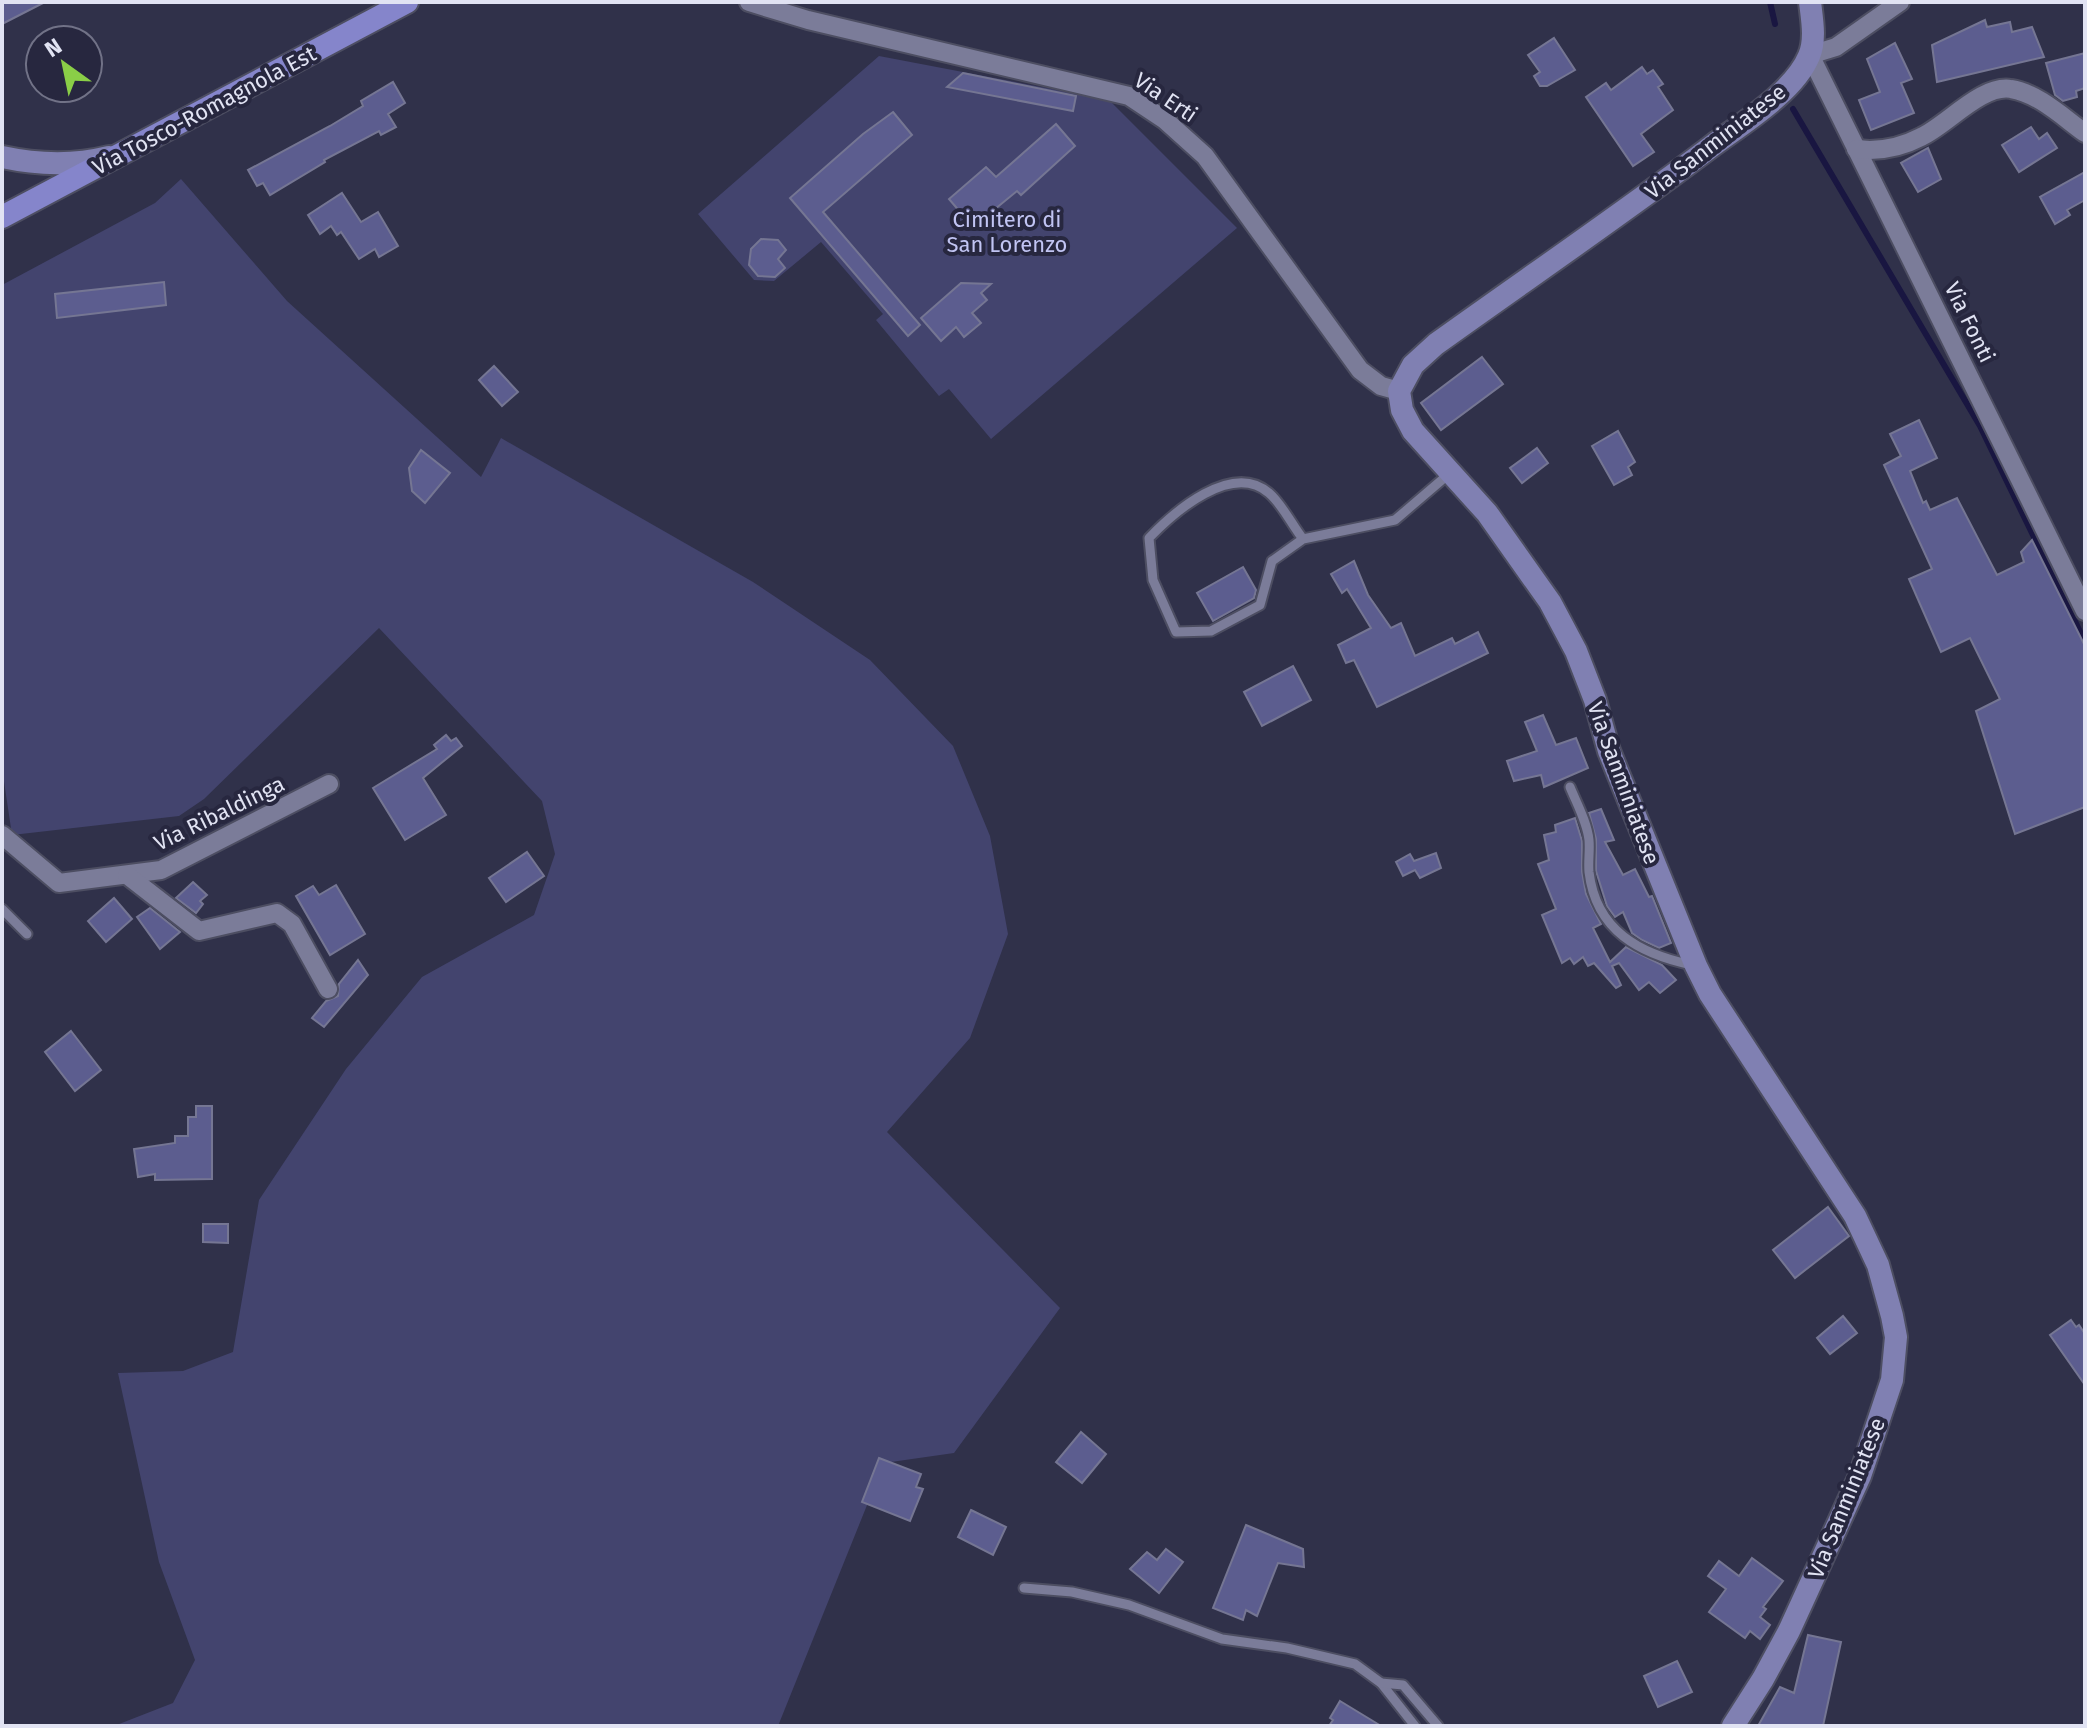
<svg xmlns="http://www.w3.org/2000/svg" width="2087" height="1728" font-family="'Fira Sans',sans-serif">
<rect width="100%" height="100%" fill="#30314a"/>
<g fill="#43446e">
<path d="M 879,56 L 1109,100 L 1237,228 L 991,439 L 949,389 L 939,396 L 876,320 L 883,314 L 821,242 L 774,281 L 754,280 L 698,214 Z"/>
<path d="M 181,179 L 287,301 L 481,477 L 501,438 L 753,582 L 870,660 L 953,746 L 990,836 L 1008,934 L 970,1038 L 887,1132 L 1060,1308 L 954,1453 L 884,1463 L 778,1726 L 114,1726 L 173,1703 L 195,1660 L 159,1562 L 118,1373 L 183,1371 L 233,1352 L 259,1200 L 346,1069 L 422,977 L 534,915 L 555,854 L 542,801 L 379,628 L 204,799 L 179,816 L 12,835 L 2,768 L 2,285 L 155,203 Z"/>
</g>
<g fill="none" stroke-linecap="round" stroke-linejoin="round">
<g stroke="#191641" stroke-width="6">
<path d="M 1770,2 L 1775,24"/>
<path d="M 1793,109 L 1980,426 L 2085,642"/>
</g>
</g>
<g fill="#5c5d8f" stroke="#757693" stroke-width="2">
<path d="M 2,2 L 45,2 L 2,24 Z"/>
<path d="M 1985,20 L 1987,27 L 2010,22 L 2012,32 L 2032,27 L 2044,57 L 1937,82 L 1932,45 Z"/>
<path d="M 1554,38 L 1575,70 L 1547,86 L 1540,86 L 1534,76 L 1540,72 L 1528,55 Z"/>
<path d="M 1895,43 L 1912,79 L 1901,83 L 1914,113 L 1871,130 L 1859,100 L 1880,92 L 1867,59 Z"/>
<path d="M 2085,53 L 2085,88 L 2076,91 L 2077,97 L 2063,101 L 2055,95 L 2046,63 Z"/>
<path d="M 1642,67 L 1647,74 L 1653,70 L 1663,84 L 1658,87 L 1673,110 L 1641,134 L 1654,152 L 1633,166 L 1586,97 L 1606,83 L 1611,90 Z"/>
<path d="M 963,73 L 1076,96 L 1073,111 L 947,87 Z"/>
<path d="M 393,82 L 405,103 L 388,114 L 396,127 L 381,135 L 379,131 L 324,160 L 325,162 L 270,195 L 263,183 L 257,186 L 248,170 L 330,126 L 363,106 L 361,101 Z"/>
<path d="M 893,112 L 912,135 L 823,212 L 920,325 L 908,336 L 790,198 L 863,134 Z"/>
<path d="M 1056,124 L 1075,146 L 1021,195 L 1017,191 L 973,227 L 949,199 L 986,167 L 996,177 Z"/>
<path d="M 2031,127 L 2039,139 L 2047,133 L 2057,148 L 2019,172 L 2002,145 Z"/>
<path d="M 1928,148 L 1941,179 L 1918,192 L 1901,163 Z"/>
<path d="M 2085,172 L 2085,200 L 2067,210 L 2070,215 L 2055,224 L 2040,197 Z"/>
<path d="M 342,193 L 361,222 L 378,212 L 398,246 L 379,257 L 375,249 L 359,259 L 341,232 L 337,235 L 331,226 L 320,234 L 308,215 Z"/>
<path d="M 761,239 L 778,240 L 786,250 L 778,259 L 785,268 L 775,277 L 758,276 L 749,265 L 751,249 Z"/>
<path d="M 164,282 L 166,305 L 57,318 L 55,294 Z"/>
<path d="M 961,283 L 991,284 L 981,293 L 987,300 L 972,313 L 981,323 L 964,337 L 956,327 L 941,341 L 921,318 Z"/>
<path d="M 1482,357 L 1503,384 L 1441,430 L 1421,403 Z"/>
<path d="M 494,366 L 518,392 L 502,406 L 479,380 Z"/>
<path d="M 1919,420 L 1937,458 L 1910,471 L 1923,503 L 1926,501 L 1930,510 L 1957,498 L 1997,575 L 2024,562 L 2021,552 L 2032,540 L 2085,646 L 2085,807 L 2015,834 L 1976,711 L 2000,699 L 1970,638 L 1941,652 L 1909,579 L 1932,569 L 1884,465 L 1901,456 L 1890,434 Z"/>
<path d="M 1618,431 L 1635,462 L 1628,467 L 1632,475 L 1614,485 L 1592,446 Z"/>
<path d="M 1537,448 L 1548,463 L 1522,483 L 1510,468 Z"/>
<path d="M 421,450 L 450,473 L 425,503 L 412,491 L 409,468 Z"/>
<path d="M 1354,561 L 1368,595 L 1391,628 L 1401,623 L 1415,656 L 1452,638 L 1455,644 L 1478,632 L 1488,653 L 1377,707 L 1354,660 L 1346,663 L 1338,645 L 1371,628 L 1347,589 L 1342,593 L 1331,574 Z"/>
<path d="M 1243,567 L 1256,590 L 1254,598 L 1213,621 L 1197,593 Z"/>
<path d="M 1293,666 L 1311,700 L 1262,726 L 1244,692 Z"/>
<path d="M 1543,715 L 1556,745 L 1576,738 L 1588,768 L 1544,787 L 1541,775 L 1514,781 L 1507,761 L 1537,751 L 1525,722 Z"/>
<path d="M 446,735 L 451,741 L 456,738 L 462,746 L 423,778 L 446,815 L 405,840 L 373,788 L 437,749 L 434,745 Z"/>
<path d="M 1601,809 L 1614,840 L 1605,842 L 1623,875 L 1635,869 L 1649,897 L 1652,896 L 1671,943 L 1659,948 L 1642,940 L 1632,933 L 1623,912 L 1615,917 L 1607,906 L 1596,871 L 1596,839 L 1589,813 Z"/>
<path d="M 1575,818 L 1582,841 L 1582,872 L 1586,894 L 1601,924 L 1593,928 L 1610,962 L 1626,947 L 1662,965 L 1676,980 L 1660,993 L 1649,982 L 1639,990 L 1619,963 L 1612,966 L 1621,985 L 1616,988 L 1594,963 L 1588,966 L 1583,957 L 1574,964 L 1570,958 L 1562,963 L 1542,915 L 1556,909 L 1538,864 L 1549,860 L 1544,835 L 1556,832 L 1555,825 Z"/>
<path d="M 527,852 L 544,876 L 506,902 L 489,878 Z"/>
<path d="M 1436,853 L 1441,868 L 1420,878 L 1415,870 L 1403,876 L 1396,862 L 1410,854 L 1414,861 Z"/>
<path d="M 193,882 L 207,895 L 200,901 L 203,904 L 196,913 L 176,898 Z"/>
<path d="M 336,885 L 365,934 L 330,955 L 296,896 L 313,886 L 319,895 Z"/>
<path d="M 114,898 L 132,919 L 106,942 L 88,921 Z"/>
<path d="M 150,908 L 180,932 L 160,949 L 137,917 Z"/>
<path d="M 358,960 L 368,975 L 324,1027 L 312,1018 L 326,1001 L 338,996 L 339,984 Z"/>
<path d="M 71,1031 L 101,1070 L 75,1091 L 45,1052 Z"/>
<path d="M 196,1106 L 212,1106 L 212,1179 L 155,1180 L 155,1174 L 138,1177 L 134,1149 L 175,1143 L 175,1136 L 188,1136 L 188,1117 L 196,1117 Z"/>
<path d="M 1828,1207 L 1849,1236 L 1795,1278 L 1773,1250 Z"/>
<path d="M 203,1224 L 228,1224 L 228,1243 L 203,1242 Z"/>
<path d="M 1843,1316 L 1857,1333 L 1830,1354 L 1817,1338 Z"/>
<path d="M 2071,1320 L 2076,1327 L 2079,1325 L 2085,1334 L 2085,1385 L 2050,1335 Z"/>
<path d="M 1081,1432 L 1106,1454 L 1082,1483 L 1056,1462 Z"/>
<path d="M 879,1458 L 921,1474 L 916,1487 L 923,1489 L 910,1521 L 862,1502 Z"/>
<path d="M 971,1510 L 1006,1527 L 993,1555 L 958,1537 Z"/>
<path d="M 1246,1525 L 1303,1549 L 1304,1567 L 1278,1563 L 1257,1616 L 1246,1610 L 1243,1620 L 1213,1608 Z"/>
<path d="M 1166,1549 L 1183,1562 L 1159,1593 L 1130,1569 L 1147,1552 L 1157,1560 Z"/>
<path d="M 1752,1558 L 1783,1581 L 1763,1607 L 1766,1609 L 1760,1617 L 1770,1625 L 1760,1639 L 1750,1631 L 1745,1638 L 1709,1612 L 1726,1589 L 1708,1576 L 1719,1561 L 1739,1576 Z"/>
<path d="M 1808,1635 L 1841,1642 L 1823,1726 L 1758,1726 L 1780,1687 L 1794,1693 Z"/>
<path d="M 1677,1661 L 1692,1692 L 1658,1707 L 1644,1676 Z"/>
<path d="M 1340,1701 L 1381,1726 L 1329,1726 L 1333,1720 L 1330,1718 Z"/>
</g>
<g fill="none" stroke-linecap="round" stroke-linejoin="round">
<defs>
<g id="service">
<path d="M 1303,539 C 1292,525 1282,504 1269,493 C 1232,461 1174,512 1149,538 L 1153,580 L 1176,632 L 1211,631 L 1260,605 L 1272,561 L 1303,539 L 1395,520 L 1450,473"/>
<path d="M 1570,787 C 1577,804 1587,822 1589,840 C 1590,851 1588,861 1589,872 C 1596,931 1640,954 1692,965"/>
<path d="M 2,909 L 27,934"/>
<path d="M 1024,1588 L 1072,1592 L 1129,1605 L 1222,1639 L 1287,1648 L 1355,1664 L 1381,1683 L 1415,1726"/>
<path d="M 1381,1683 L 1403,1685 L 1438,1726"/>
</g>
<g id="minor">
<path d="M 749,2 L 808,20 L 1129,96 L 1165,120 L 1205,156 L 1360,370 L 1381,386 L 1399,391"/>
<path d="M 1900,2 L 1836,47 L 1810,55 L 2085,611"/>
<path d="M 1856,149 C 1880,152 1900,148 1921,137 C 1947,125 1982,84 2011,89 C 2038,93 2064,118 2085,133"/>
<path d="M 2,835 L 59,883 L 161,870 L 329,784"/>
<path d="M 127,875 L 199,931 L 277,913 L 292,924 L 328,989"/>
</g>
<g id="secondary">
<path d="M 2,157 C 39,165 73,166 109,157"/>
<path d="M 1733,1726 L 1763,1679 L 1789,1631 L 1860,1476 L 1892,1380 L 1896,1337 L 1892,1316 L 1878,1265 L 1855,1216 L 1710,994 L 1696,966 L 1609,751 L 1595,700 L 1576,651 L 1550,602 L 1487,513 L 1413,431 L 1402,410 L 1399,391 L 1413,365 L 1436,344 C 1528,278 1622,214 1712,146 C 1743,123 1794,92 1809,56 C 1816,40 1812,19 1810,2"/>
</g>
<path id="primary" d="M 2,217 L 407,2"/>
</defs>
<use href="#service" stroke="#4d4e62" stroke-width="13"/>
<use href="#minor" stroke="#4d4e62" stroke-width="22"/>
<use href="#secondary" stroke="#4d4e62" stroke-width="26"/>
<use href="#primary" stroke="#4d4e62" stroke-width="26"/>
<use href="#service" stroke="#7b7c99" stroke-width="9"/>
<use href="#minor" stroke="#7b7c99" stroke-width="18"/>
<use href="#secondary" stroke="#8080b2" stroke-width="22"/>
<use href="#primary" stroke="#8585cb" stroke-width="22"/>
</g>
<g text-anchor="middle" stroke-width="8" stroke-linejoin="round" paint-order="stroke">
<g font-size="22" fill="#e1e3f3" stroke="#27273f">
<text transform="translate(1166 97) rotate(34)" y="8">Via Erti</text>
<text transform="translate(204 110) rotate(-28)" y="8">Via Tosco-Romagnola Est</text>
<text transform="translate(1715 141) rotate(-38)" y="8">Via Sanminiatese</text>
<text transform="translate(1970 322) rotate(64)" y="8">Via Fonti</text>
<text transform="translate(1624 783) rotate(70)" y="8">Via Sanminiatese</text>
<text transform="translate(219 813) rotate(-26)" y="8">Via Ribaldinga</text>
<text transform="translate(1846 1498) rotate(-68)" y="8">Via Sanminiatese</text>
</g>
<g font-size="22" fill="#c1c4f3" stroke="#27273f">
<text x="1007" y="227">Cimitero di<tspan x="1007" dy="25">San Lorenzo</tspan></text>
</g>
</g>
<rect width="2087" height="1728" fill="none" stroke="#e1e3f3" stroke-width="8"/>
<g transform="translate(64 64) rotate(327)"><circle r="38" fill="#27273f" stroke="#717287" stroke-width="2"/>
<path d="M0-6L14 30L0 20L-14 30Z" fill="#8ace47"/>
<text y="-12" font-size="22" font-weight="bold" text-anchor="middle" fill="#e1e3f3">N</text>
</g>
</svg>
